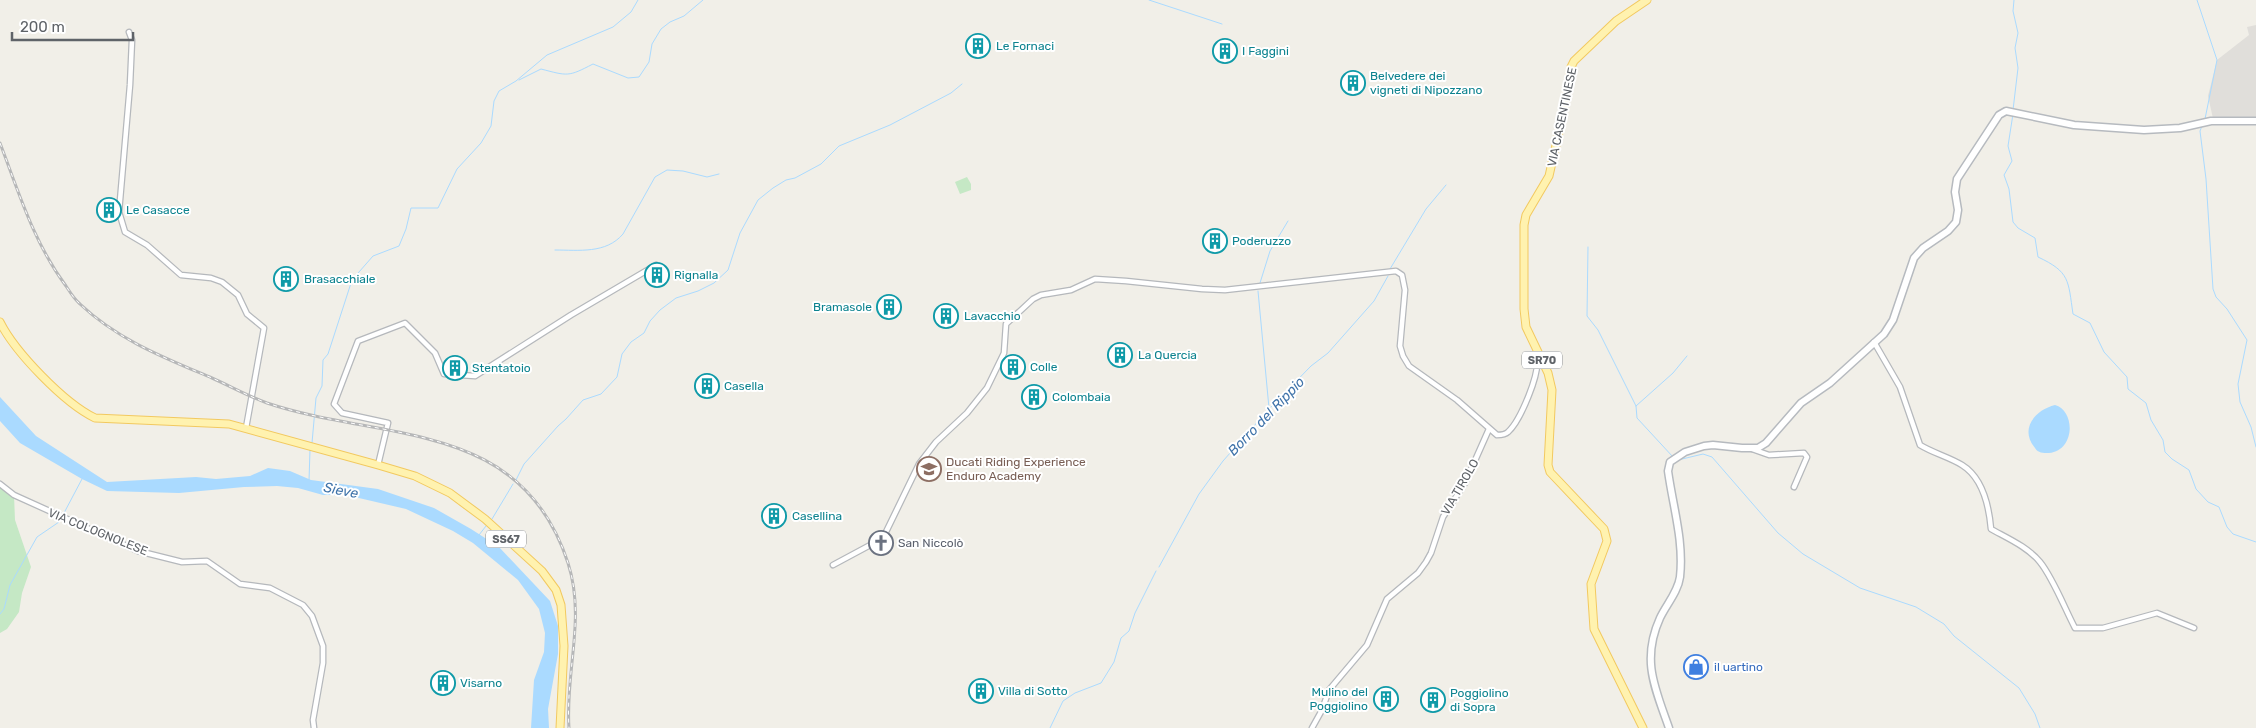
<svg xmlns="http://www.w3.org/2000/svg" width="2256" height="728" font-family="Rubik,sans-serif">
<rect width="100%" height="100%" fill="#f1efe8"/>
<path fill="#e0deda" d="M 2256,25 L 2256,122 L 2214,123 L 2208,96 L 2217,60 L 2249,35 L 2247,27 Z"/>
<g fill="#c5e8c5">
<path d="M 967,177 L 971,184 L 971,190 L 960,194 L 955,182 Z"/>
<path d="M 0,484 L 14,495 L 15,520 L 31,567 L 22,593 L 19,612 L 7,629 L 0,633 Z"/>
</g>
<g fill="#aadaff">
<path d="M 0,397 L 36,436 L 107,482 L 196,477 L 216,479 L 250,476 L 268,468 L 290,471 L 311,480 L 378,489 L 434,508 L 471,529 L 499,547 L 550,601 L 558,626 L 558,654 L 548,709 L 549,728 L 531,728 L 534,680 L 544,652 L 545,633 L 539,609 L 518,580 L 473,543 L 453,531 L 406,509 L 346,495 L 323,495 L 298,488 L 277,486 L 244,487 L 179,493 L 107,491 L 82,479 L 20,443 L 0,421 Z"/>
<path d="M 2055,405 C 2076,411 2075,451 2049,453 C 2043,453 2038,453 2035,448 C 2019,429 2035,410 2055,405 Z"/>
</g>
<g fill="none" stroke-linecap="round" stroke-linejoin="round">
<g stroke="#aadaff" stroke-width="1">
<path d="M 1149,0 L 1222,24"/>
<path d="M 2197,0 L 2217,60 L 2205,119"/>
<path d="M 519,80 L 541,69 C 568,76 568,77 593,64 L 628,78 L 639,77 L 649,62 L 652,44 L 661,29 L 670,22 L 684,16 L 703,0"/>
<path d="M 2013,110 L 2018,68 L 2015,48 L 2018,33 L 2013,11 L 2014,0"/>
<path d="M 2013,114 L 2008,146 L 2012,161 L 2004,175 L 2009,189 L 2013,222 L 2018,228 L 2035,238 L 2038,257 C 2070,272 2068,280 2073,314 L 2090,323 L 2104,352 L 2127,377 L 2128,389 L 2146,403 L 2151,420 L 2163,440 L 2165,452 L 2172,459 L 2189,470 L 2196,489 L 2208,502 L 2219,507 L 2227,527 L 2233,534 L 2256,542"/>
<path d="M 2202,126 L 2200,131 L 2206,179 L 2213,289 L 2216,297 L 2227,309 L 2247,340 L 2238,384 L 2240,402 L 2251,427 L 2256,447"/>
<path d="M 1588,247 L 1587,316 L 1598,330 L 1636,406 L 1637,418 L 1673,457"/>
<path d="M 555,250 C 579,250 606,254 623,234 L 655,177 L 667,170 L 683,171 L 707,177 L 719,174"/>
<path d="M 1390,269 L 1426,209 L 1446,185"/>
<path d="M 1260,283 L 1270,251 L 1288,221"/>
<path d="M 1258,291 L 1269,408"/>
<path d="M 1636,406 L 1673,373 L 1687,356"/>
<path d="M 312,443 L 316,398 L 322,386 L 323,360 L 328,354 L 352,280 L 373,256 L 399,246 L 406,229 L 411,208 L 438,208 L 457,169 L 481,143 L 491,126 L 494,101 L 499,91 L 516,81 L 547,55 L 613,27 L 631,12 L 638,0"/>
<path d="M 1678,460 L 1703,454 L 1712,457 L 1778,533 L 1803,554 L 1860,588 L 1916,607 L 1944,624 L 1954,636 L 2019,688 L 2035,714 L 2040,728"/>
<path d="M 516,480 L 524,464 L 558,426 L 566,419 L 583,400 L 601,394 L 617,377 L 622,354 L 631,342 L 644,333 L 650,321 L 660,310 L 676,298 L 698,291 L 714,283 L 728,270 L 740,233 L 758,200 L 773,188 L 786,180 L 795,178 L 821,164 L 839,146 L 890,125 L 951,93 L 962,84"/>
<path d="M 309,481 L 310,450"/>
<path d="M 64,513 L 82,479"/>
<path d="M 492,519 L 513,484"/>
<path d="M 479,535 L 486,526"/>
<path d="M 1159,567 L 1199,494 L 1223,461 L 1269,409 L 1311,366 L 1328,353 L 1374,301 L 1388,276"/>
<path d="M 0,614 L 4,609 L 10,585 L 37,537 L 59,522"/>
<path d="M 1050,728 L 1063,701 L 1075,693 L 1101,683 L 1114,662 L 1121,638 L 1129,631 L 1135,613 L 1156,571"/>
</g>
<defs>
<g id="street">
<path d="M 129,32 L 132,40 L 130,85 L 119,212 L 125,232 L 147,245 L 181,275 L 211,278 L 222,282 L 238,295 L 247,314 L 264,328 L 246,428"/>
<path d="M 1874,342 L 1900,387 L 1920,445 C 1933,453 1949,457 1962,465 C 1983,478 1989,506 1991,529 C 2007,538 2028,547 2040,562 C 2053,578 2065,609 2075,628 L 2103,628 L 2157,613 L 2194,628"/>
<path d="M 1752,449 L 1769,455 L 1804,453 L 1807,457 L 1794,487"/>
<path d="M 378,465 L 388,423 L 342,413 L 334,404 L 358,341 L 405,323 L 435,353 L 444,374 L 475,376 L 571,315 L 656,265"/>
<path d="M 0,484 L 14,495 L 138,551 L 182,562 L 207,561 L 240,584 L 270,588 L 303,605 L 312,616 L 323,646 L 323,663 L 313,720 L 314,728"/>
<path d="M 833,565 L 874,543 L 885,534 L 919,464 L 936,442 L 967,413 L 987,388 L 1004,353 L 1006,324 L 1033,299 L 1041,295 L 1071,290 L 1095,279 L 1126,281 L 1202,289 L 1225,290 L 1396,271 L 1402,275 L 1405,290 L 1400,346 L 1403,356 L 1409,366 L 1457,400 L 1497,435 C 1501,435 1505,435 1508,432 C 1520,421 1542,371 1536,356 L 1539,353"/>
<path d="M 1312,728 L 1322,710 L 1329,690 L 1367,645 L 1387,599 L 1418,573 L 1426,562 L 1431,553 L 1443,517 L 1465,483 L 1489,429"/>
</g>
<path id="secondary" d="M 1669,728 C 1655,688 1641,660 1660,618 C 1666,605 1678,592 1680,577 C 1684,541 1673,507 1668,471 L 1670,462 L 1685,452 L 1704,446 L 1713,445 L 1742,448 L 1758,448 L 1766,443 L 1801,403 L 1830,383 L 1884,334 L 1893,320 L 1914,258 L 1923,248 L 1948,231 L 1956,222 L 1958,210 L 1955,192 L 1957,179 L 1999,115 L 2006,111 L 2074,125 L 2144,130 L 2180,128 L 2211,121 L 2256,121"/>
<g id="primary">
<path d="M 0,322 C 15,352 64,403 95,418 L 229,424 L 378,465 L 415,476 L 450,493 L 485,519 L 542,571 L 556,590 L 561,605 L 564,646 L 560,728"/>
<path d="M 1643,728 L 1594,629 L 1591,584 L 1607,541 L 1604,529 L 1550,472 L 1548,465 L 1552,390 L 1548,373 L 1526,327 L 1524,309 L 1524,225 L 1526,215 L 1549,176 L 1564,110 L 1571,67 L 1574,61 L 1616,21 L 1647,0"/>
</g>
</defs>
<use href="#street" stroke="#b5b8bc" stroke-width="7"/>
<use href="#secondary" stroke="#b6babf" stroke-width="9"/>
<use href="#primary" stroke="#f2c960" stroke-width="9"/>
<use href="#street" stroke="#fff" stroke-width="4.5"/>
<use href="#secondary" stroke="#fff" stroke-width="6"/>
<use href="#primary" stroke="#fff2af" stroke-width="7"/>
<defs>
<path id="rail" d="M 0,143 C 19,193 34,243 66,286 C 70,292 74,299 80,304 C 118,340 165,358 212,378 C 230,386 248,396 267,403 C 383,442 521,418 568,563 C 586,619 565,671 569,728"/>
</defs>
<use href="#rail" stroke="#b6b7b8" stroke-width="3"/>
<use href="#rail" stroke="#fff" stroke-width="1" stroke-dasharray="4" stroke-linecap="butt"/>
</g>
<defs>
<symbol id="building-ring" viewBox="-11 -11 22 22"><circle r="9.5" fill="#fff" stroke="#0f9aa8" stroke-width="1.5"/><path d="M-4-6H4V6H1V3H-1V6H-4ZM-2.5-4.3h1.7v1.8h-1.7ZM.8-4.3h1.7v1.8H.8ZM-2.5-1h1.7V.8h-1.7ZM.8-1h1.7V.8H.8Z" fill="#0f9aa8"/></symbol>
<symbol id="school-ring" viewBox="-11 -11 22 22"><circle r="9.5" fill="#fff" stroke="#8d6e63" stroke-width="1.5"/><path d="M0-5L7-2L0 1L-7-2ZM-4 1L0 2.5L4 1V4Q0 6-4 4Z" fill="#8d6e63"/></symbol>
<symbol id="church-ring" viewBox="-11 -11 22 22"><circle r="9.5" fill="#fff" stroke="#6b7280" stroke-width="1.5"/><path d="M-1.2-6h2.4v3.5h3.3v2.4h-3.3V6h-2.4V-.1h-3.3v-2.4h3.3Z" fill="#6b7280"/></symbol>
<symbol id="shop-ring" viewBox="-11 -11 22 22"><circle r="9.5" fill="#fff" stroke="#3f7fe0" stroke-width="1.5"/><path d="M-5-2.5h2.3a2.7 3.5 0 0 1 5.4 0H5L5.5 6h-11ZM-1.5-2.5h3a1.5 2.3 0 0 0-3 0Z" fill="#3f7fe0"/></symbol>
</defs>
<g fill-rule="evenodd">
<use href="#building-ring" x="964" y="32" width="28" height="28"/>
<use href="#building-ring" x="1211" y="37" width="28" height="28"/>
<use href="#building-ring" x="1339" y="69" width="28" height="28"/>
<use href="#building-ring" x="95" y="196" width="28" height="28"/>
<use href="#building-ring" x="1201" y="227" width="28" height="28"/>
<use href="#building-ring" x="643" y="261" width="28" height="28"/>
<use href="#building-ring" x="272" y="265" width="28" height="28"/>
<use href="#building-ring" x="875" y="293" width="28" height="28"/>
<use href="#building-ring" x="932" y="302" width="28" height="28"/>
<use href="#building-ring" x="1106" y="341" width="28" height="28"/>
<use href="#building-ring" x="999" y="353" width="28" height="28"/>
<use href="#building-ring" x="441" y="354" width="28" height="28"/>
<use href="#building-ring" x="693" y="372" width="28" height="28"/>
<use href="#building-ring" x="1020" y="383" width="28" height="28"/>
<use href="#school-ring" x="915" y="455" width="28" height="28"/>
<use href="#building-ring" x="760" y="502" width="28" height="28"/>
<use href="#church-ring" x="867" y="529" width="28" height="28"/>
<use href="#shop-ring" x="1682" y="653" width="28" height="28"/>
<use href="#building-ring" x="429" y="669" width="28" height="28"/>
<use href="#building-ring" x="967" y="677" width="28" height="28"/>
<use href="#building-ring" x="1372" y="685" width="28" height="28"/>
<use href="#building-ring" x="1419" y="686" width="28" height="28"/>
</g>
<g text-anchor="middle" stroke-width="4" stroke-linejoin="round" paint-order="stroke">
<g fill="#fff" stroke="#8f9295" stroke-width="1">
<rect x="1522" y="351.5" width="40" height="17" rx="4"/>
<rect x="486" y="530.5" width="40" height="17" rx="4"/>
</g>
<g font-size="11" font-weight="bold" fill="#5f6368">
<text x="1542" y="364">SR70</text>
<text x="506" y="543">SS67</text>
</g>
<g font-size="12" fill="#0d838f" stroke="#fff" text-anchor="start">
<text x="996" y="50">Le Fornaci</text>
<text x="1242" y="55">I Faggini</text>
<text x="1370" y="80">Belvedere dei<tspan x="1370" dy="14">vigneti di Nipozzano</tspan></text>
<text x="126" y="214">Le Casacce</text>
<text x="1232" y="245">Poderuzzo</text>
<text x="674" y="279">Rignalla</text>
<text x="304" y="283">Brasacchiale</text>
<text x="872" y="311" text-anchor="end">Bramasole</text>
<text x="964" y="320">Lavacchio</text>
<text x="1138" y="359">La Quercia</text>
<text x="1030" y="371">Colle</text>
<text x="472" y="372">Stentatoio</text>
<text x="724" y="390">Casella</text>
<text x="1052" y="401">Colombaia</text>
<text x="792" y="520">Casellina</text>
<text x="460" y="687">Visarno</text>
<text x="998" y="695">Villa di Sotto</text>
<text x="1368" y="696" text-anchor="end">Mulino del<tspan x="1368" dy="14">Poggiolino</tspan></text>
<text x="1450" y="697">Poggiolino<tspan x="1450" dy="14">di Sopra</tspan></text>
</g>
<g font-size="12" fill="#5f6368" stroke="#fff">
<text transform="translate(1562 117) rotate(-78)" y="4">VIA CASENTINESE</text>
<text transform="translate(1460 487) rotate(-60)" y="4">VIA TIROLO</text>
<text transform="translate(98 532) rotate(22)" y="4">VIA COLOGNOLESE</text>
</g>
<g font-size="12" fill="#785e54" stroke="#fff" text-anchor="start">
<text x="946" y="466">Ducati Riding Experience<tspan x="946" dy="14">Enduro Academy</tspan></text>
</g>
<g font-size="12" fill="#5b616d" stroke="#fff" text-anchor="start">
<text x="898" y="547">San Niccolò</text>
</g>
<g font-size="12" fill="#366cbe" stroke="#fff" text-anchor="start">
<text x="1714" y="671">il uartino</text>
</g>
<g font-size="14" font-style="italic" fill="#4174aa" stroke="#fff">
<text transform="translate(1266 416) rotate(-46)" y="5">Borro del Rippio</text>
<text transform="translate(341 490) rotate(11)" y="5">Sieve</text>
</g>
</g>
<path d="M12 32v8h121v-8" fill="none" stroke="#5f6368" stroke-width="2.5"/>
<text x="20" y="32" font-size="15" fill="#5f6368" stroke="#ffffff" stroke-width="4" paint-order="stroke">200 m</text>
</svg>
